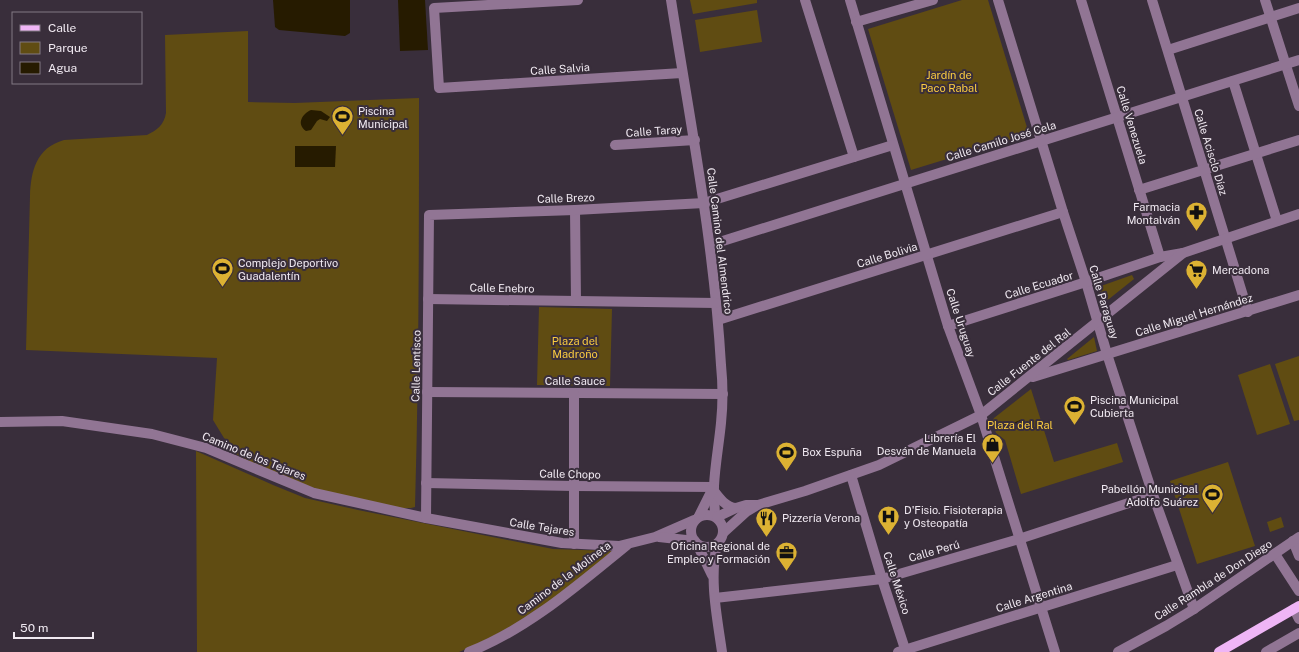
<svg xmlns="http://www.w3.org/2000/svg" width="1299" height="652" font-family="'Public Sans',sans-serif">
<rect width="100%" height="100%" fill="#392e3b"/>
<g fill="#604c12">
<path d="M 690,0 L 757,0 L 757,3 L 693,14 Z"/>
<path d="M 962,0 L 988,0 L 1029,134 L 911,170 L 868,29 Z"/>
<path d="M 757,10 L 762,42 L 700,52 L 695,20 Z"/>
<path d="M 248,31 L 248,102 L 295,103 L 419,98 C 419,234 419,370 415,507 L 411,508 L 400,508 L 320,490 L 306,485 L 248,461 L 236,454 L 230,442 L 224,438 L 213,420 L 217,358 L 26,350 L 30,196 C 31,171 36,148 64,140 L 147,135 C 157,130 164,125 166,113 L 165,35 Z"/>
<path d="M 1132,275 L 1134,279 L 1109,299 L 1105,300 L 1101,298 L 1098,289 L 1101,286 Z"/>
<path d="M 539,307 L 612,309 L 610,386 L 537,385 Z"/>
<path d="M 1094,337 L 1097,351 L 1068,360 L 1067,359 Z"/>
<path d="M 1299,356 L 1299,420 L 1294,421 L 1275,364 Z"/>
<path d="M 1270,364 L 1290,424 L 1257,435 L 1238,375 Z"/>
<path d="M 1031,389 L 1054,462 L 1117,443 L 1123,462 L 1021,494 L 1005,440 L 996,433 L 992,422 L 994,418 Z"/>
<path d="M 196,451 L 273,485 L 305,498 L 358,510 L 553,549 L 611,551 L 611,554 C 590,571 568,589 546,605 C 519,623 489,639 459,652 L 197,652 Z"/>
<path d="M 1228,462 L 1255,546 L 1197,564 L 1170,481 Z"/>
<path d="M 1281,517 L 1284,527 L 1270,532 L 1267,522 Z"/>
</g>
<g fill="#261b00">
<path d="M 273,0 L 350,0 L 350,33 L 345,36 L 279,30 L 275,27 Z"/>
<path d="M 398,0 L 425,0 L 428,50 L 400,51 Z"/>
<path d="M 311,110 L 321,111 L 330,117 L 327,121 L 320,119 L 317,121 L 311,130 L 306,131 C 296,124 302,114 311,110 Z"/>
<path d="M 295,146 L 336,146 L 335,167 L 295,167 Z"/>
<path d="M 1023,419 L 1025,424 L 1012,428 L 1010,424 Z"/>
</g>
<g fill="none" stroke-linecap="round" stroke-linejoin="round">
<g stroke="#917594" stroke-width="10">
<path d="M 578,0 L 434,8 L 439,88 L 682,73"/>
<path d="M 671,0 C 690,122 714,242 721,365 C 723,385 723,404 721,423 C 719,444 715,465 714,486 C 713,496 715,506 715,516"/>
<path d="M 805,0 L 854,157"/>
<path d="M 850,0 L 948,326 L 981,415 L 1055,652"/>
<path d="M 998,0 L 1063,212 L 1086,282 L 1107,354 L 1153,495 L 1194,609"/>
<path d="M 1081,0 L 1160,257"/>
<path d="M 1152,0 L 1248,312"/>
<path d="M 1265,0 L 1299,106"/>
<path d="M 856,22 L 933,0"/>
<path d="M 1168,50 L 1299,8"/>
<path d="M 1233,81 L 1277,221"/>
<path d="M 615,145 L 695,140"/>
<path d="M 1139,190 L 1299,140"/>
<path d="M 575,210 L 576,301"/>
<path d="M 710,245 L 1299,60"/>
<path d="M 428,299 L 716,303"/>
<path d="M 718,320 L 1063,212"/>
<path d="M 948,326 L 1086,282 L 1160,257 L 1183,253"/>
<path d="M 1033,377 L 1299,295"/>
<path d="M 427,392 L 723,394"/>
<path d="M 574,393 L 574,544"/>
<path d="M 0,422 L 62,421 L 152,434 L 206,448 L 314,493 L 426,518 L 562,543 L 619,546 L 655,537 L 694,520"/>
<path d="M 851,475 L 882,579 L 906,652"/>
<path d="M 426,483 L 574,486 L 714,487"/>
<path d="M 714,491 C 720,499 726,507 736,508"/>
<circle cx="707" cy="531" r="16"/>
<path d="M 699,516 L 713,488"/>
<path d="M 717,517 L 736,508 L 746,505 L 758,505 L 805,491 L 879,465 L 981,415 L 1183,253 L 1299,214"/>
<path d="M 426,518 L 429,215 L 575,210 L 704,203 L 893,145"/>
<path d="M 724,532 L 746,512 L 756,506"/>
<path d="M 659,537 L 695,541"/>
<path d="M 1293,541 L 1299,556"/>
<path d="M 697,544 L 712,575"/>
<path d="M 717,544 C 709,580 717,616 722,652"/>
<path d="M 1275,554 L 1299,591"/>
<path d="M 715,598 L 882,579 L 1019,539 L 1153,495"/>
<path d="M 1294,609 L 1299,619"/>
<path d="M 469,652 C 528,629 579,584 627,545"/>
<path d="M 898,652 L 1177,565"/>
<path d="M 1118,652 L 1166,626 L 1194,609 L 1299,537"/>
<path d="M 1266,652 L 1299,633"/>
</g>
<path stroke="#efb5f6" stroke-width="10" d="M 1219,652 L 1299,606"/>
</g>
<defs>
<symbol id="stadium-pin" viewBox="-11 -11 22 30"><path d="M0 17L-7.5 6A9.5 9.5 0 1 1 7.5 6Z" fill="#dcb233" stroke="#392e3b"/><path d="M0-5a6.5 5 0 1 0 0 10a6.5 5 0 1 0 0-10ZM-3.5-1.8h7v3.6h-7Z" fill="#111"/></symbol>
<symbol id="pharmacy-pin" viewBox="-11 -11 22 30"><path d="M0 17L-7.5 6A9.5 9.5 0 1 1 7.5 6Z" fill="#dcb233" stroke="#392e3b"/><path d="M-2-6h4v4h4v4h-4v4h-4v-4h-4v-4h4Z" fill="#111"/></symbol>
<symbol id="supermarket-pin" viewBox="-11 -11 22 30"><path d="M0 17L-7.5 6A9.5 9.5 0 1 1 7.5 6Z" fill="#dcb233" stroke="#392e3b"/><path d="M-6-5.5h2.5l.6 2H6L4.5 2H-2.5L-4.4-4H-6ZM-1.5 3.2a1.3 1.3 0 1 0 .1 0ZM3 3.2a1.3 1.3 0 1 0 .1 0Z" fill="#111"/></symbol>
<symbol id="shop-pin" viewBox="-11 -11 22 30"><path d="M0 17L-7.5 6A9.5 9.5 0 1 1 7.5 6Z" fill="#dcb233" stroke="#392e3b"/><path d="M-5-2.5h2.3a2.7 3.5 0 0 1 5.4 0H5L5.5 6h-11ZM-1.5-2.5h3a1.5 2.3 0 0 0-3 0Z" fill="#111"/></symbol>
<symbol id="hospital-pin" viewBox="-11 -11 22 30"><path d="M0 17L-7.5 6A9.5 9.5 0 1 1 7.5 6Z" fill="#dcb233" stroke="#392e3b"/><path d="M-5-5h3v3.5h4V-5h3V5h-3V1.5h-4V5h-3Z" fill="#111"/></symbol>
<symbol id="restaurant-pin" viewBox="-11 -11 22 30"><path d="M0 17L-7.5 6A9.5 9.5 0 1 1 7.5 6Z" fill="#dcb233" stroke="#392e3b"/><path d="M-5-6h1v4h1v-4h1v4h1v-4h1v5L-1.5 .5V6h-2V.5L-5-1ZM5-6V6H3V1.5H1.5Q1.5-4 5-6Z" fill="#111"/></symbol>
<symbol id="office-pin" viewBox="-11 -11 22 30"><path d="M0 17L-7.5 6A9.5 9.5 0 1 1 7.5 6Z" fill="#dcb233" stroke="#392e3b"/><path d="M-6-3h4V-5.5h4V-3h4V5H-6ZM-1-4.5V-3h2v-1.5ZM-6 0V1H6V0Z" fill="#111"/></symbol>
</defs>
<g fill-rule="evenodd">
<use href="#stadium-pin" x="330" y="104" width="25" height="34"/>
<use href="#pharmacy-pin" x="1184" y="200" width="25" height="34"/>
<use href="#stadium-pin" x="210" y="256" width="25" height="34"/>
<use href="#supermarket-pin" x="1184" y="258" width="25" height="34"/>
<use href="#stadium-pin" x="1062" y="394" width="25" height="34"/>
<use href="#shop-pin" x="980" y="432" width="25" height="34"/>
<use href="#stadium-pin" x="774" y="440" width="25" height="34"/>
<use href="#stadium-pin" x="1200" y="482" width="25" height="34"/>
<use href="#hospital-pin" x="876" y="504" width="25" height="34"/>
<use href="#restaurant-pin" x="754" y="506" width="25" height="34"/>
<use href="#office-pin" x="774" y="540" width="25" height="34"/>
</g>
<g text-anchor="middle" stroke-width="4" stroke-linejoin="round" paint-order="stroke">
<g font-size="11" fill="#f0e9f1" stroke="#392e3b">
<text transform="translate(560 69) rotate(-4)" y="4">Calle Salvia</text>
<text transform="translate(1132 125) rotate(73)" y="4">Calle Venezuela</text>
<text transform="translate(654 131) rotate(-4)" y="4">Calle Taray</text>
<text transform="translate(1001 141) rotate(-17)" y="4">Calle Camilo José Cela</text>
<text transform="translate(1211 152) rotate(73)" y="4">Calle Acisclo Díaz</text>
<text transform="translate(566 198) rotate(-2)" y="4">Calle Brezo</text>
<text transform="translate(720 241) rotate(83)" y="4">Calle Camino del Almendrico</text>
<text transform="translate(887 255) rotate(-17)" y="4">Calle Bolivia</text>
<text transform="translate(1039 285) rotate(-17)" y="4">Calle Ecuador</text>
<text transform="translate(502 288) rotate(1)" y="4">Calle Enebro</text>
<text transform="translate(1104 302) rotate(73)" y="4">Calle Paraguay</text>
<text transform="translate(1194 315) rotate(-17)" y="4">Calle Miguel Hernández</text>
<text transform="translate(961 323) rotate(72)" y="4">Calle Uruguay</text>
<text transform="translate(1029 362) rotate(-38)" y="4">Calle Fuente del Ral</text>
<text transform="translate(416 366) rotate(-89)" y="4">Calle Lentisco</text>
<text x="575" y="385">Calle Sauce</text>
<text transform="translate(254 456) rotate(22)" y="4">Camino de los Tejares</text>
<text transform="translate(570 474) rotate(1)" y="4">Calle Chopo</text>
<text transform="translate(542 527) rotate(9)" y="4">Calle Tejares</text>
<text transform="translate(934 551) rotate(-16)" y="4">Calle Perú</text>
<text transform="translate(564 578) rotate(-37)" y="4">Camino de la Molineta</text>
<text transform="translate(1213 580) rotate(-33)" y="4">Calle Rambla de Don Diego</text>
<text transform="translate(897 583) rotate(72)" y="4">Calle México</text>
<text transform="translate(1034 597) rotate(-17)" y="4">Calle Argentina</text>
</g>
<g font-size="11" fill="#fbcc40" stroke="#392e3b">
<text x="949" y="79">Jardín de<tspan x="949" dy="13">Paco Rabal</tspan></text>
<text x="575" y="345">Plaza del<tspan x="575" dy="13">Madroño</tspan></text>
<text x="1020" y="429">Plaza del Ral</text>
</g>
<g font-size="11" fill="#f0e9f1" stroke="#392e3b" text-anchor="start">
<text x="358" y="115">Piscina<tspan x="358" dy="13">Municipal</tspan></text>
<text x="1180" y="211" text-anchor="end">Farmacia<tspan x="1180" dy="13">Montalván</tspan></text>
<text x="238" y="267">Complejo Deportivo<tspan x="238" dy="13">Guadalentín</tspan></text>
<text x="1212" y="274">Mercadona</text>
<text x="1090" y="404">Piscina Municipal<tspan x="1090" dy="13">Cubierta</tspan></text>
<text x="976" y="442" text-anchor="end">Librería El<tspan x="976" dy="13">Desván de Manuela</tspan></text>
<text x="802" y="456">Box Espuña</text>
<text x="1198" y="493" text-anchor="end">Pabellón Municipal<tspan x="1198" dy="13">Adolfo Suárez</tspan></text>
<text x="904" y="514">D'Fisio. Fisioterapia<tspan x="904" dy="13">y Osteopatía</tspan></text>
<text x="782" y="522">Pizzería Verona</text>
<text x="770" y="550" text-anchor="end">Oficina Regional de<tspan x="770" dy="13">Empleo y Formación</tspan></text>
</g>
</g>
<rect x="12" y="12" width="130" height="72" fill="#392e3b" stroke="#827984"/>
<rect x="20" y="25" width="20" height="6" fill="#efb5f6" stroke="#827984"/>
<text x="48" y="32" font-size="12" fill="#f0e9f1">Calle</text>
<rect x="20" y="42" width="20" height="12" fill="#604c12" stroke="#827984"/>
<text x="48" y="52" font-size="12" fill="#f0e9f1">Parque</text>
<rect x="20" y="62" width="20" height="12" fill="#261b00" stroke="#827984"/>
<text x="48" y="72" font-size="12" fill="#f0e9f1">Agua</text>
<path d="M14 632v6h79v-6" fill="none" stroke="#f0e9f1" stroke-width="2"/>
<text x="20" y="632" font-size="12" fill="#f0e9f1" stroke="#392e3b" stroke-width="3" paint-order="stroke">50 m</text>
</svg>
